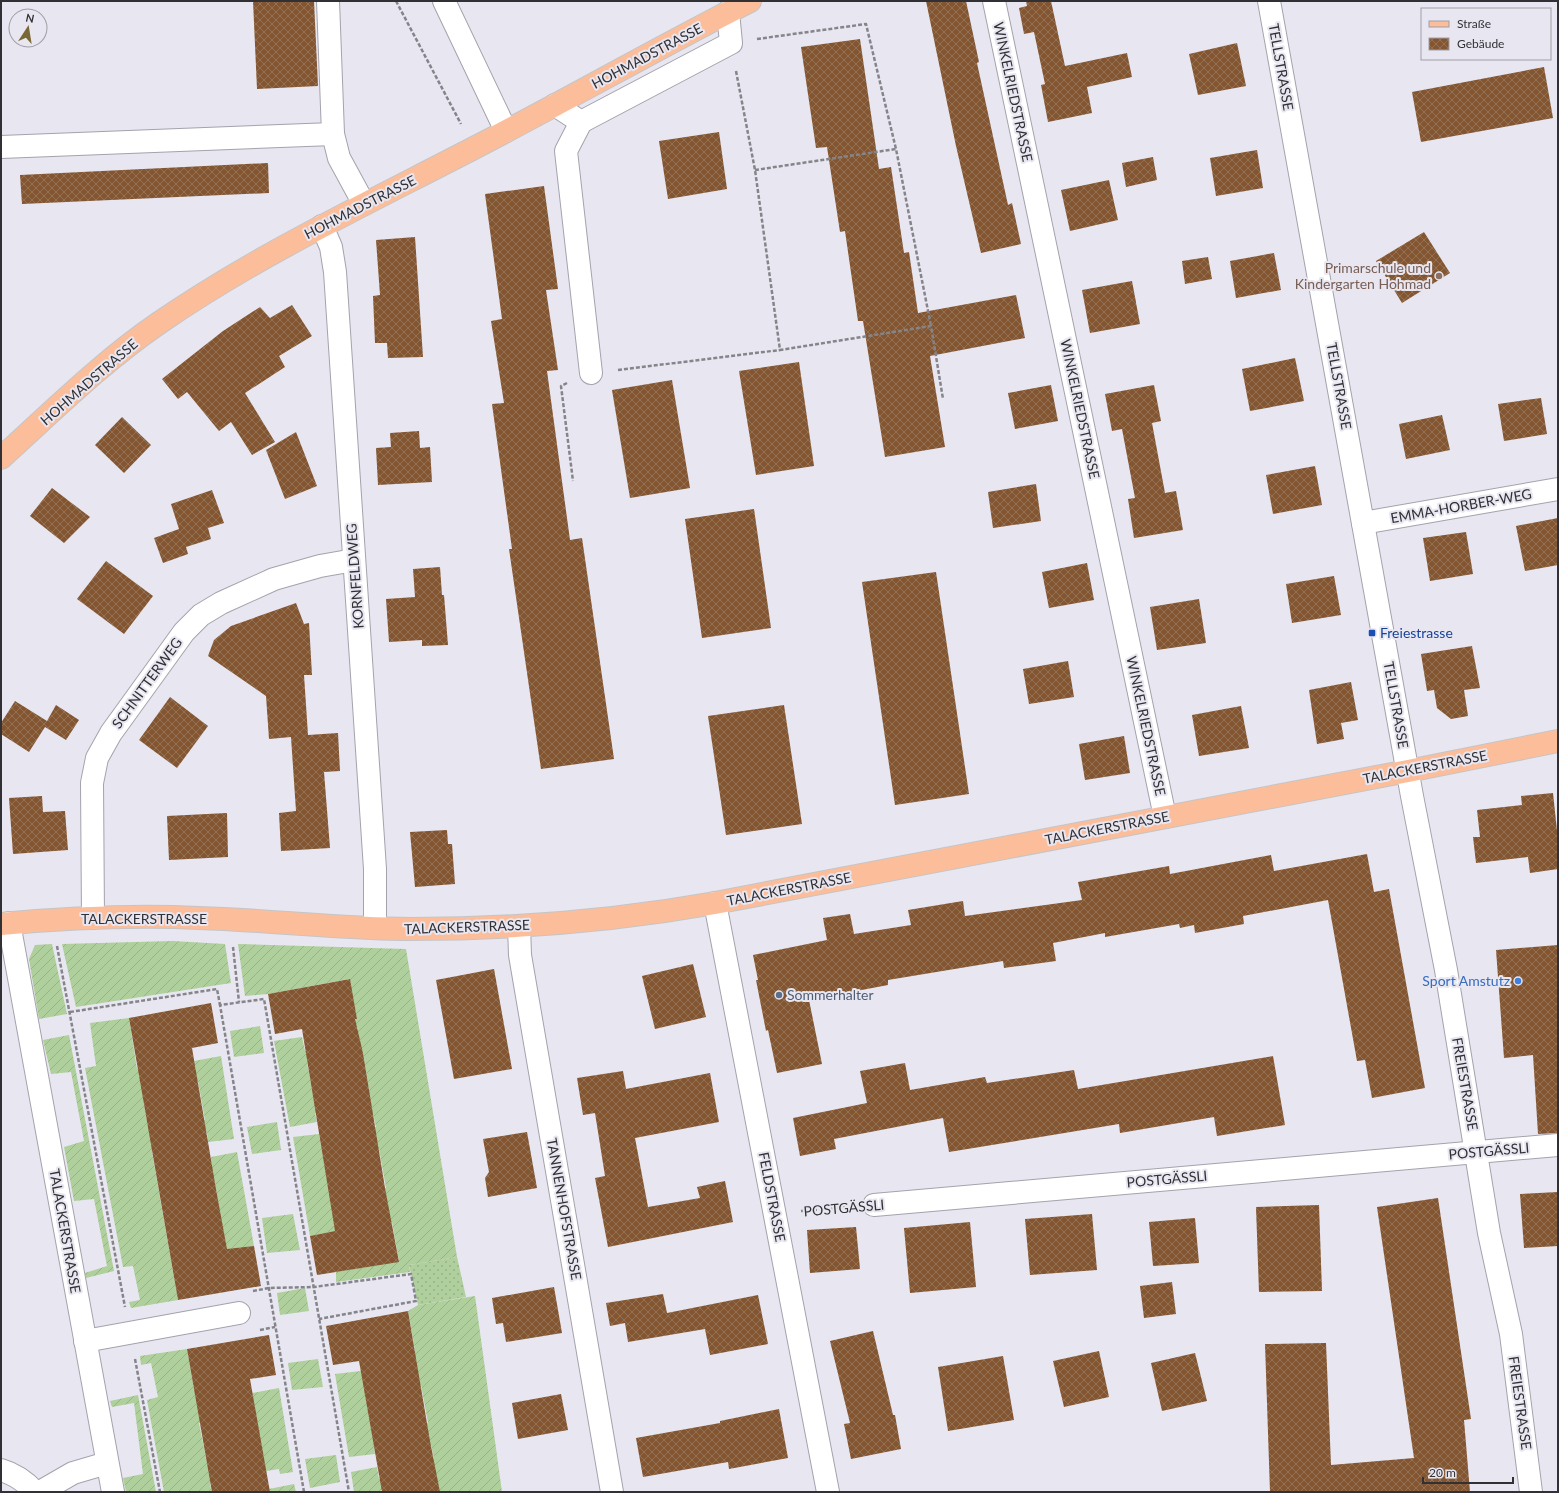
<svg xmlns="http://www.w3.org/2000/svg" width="1559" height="1493" font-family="Lato,sans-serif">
<defs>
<pattern id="park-dots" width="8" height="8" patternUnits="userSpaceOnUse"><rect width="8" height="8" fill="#afcf9c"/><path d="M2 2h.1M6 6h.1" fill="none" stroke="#97b287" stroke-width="1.8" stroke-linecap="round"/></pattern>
<pattern id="garden-furrows" width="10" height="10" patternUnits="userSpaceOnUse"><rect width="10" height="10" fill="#afcf9c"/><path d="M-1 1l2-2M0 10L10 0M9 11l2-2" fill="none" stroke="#97b287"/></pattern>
<pattern id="building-cross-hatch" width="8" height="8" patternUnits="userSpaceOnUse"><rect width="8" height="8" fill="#835631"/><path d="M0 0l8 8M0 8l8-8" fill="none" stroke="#927155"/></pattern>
</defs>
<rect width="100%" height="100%" fill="#e8e6f0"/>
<path fill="url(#park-dots)" d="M 457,1257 L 466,1297 L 418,1305 L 409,1265 Z"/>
<g fill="url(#garden-furrows)">
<path d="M 173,941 L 225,944 L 231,983 L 76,1007 L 62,944 Z"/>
<path d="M 52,944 L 67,1014 L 39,1019 L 29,959 L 35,945 Z"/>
<path d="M 238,944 L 406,949 L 457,1257 L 409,1265 L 410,1272 L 336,1282 L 336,1272 L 399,1261 L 392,1222 L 379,1223 L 378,1213 L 390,1211 L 385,1210 L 382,1189 L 386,1188 L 379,1149 L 375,1149 L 371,1128 L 376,1127 L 373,1114 L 369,1113 L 365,1092 L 369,1092 L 369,1090 L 363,1052 L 354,1031 L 359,1028 L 346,1031 L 344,1021 L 357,1019 L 349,979 L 268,994 L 245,996 Z"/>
<path d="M 129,1018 L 137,1069 L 142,1068 C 141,1097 146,1124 156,1151 L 152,1152 L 178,1300 L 131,1308 L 129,1302 L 140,1300 L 133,1266 L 123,1267 L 85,1068 L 96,1066 L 90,1023 Z"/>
<path d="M 260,1026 L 264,1053 L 234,1057 L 230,1031 Z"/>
<path d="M 69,1035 L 114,1271 L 86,1278 L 85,1273 L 107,1266 L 94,1199 L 74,1201 L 64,1147 L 84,1141 L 71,1072 L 51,1074 L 43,1040 Z"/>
<path d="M 302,1037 L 305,1051 L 315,1049 L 317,1060 L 307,1062 L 314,1101 L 323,1100 L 326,1111 L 315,1113 L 317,1122 L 290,1127 L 274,1041 Z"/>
<path d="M 221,1056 L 234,1139 L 208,1142 L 207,1132 L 197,1134 L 195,1122 L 205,1120 L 198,1081 L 186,1072 L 196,1070 L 194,1061 Z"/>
<path d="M 277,1122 L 281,1150 L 252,1154 L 247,1127 Z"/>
<path d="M 319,1134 L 336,1231 L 310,1236 L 293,1137 Z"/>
<path d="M 237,1152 L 254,1246 L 227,1251 L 223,1228 L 213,1230 L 212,1219 L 221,1217 L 214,1178 L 205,1179 L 203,1168 L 212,1166 L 211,1157 Z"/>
<path d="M 293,1214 L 300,1250 L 267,1253 L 262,1218 Z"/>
<path d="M 305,1288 L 309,1311 L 280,1315 L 277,1293 Z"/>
<path d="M 475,1296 L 502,1492 L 440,1492 L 429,1460 L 434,1459 L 431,1445 L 427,1445 L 423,1424 L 428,1423 L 421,1385 L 416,1384 L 412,1363 L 417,1362 L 417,1361 L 404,1363 L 415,1350 L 408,1311 L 418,1305 Z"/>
<path d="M 187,1349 L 194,1389 L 200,1388 L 196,1400 L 200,1400 L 204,1421 L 199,1423 L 207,1463 L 211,1463 L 215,1482 L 210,1484 L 212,1492 L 164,1492 L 147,1400 L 158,1397 L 151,1363 L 141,1365 L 140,1356 Z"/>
<path d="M 318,1359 L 323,1387 L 292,1390 L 288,1363 Z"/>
<path d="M 361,1371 L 373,1392 L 365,1394 L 372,1433 L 381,1443 L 374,1445 L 375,1454 L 349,1457 L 335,1374 Z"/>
<path d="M 279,1388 L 293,1472 L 280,1474 L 279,1469 L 266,1471 L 252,1393 Z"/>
<path d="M 138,1395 L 156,1492 L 126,1492 L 123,1478 L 143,1474 L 134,1403 L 112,1407 L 110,1401 Z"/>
<path d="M 336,1455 L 340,1482 L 310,1488 L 305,1459 Z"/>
<path d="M 377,1467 L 379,1479 L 387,1477 L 389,1489 L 381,1490 L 381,1492 L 354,1492 L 351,1472 Z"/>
<path d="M 294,1484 L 296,1492 L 270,1492 L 269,1489 Z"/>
</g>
<g fill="url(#building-cross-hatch)">
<path d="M 253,1 L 314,1 L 318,86 L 257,89 Z"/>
<path d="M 926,1 L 966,1 L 979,62 L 977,63 L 1008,205 L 1012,203 L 1021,244 L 981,253 L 956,146 Z"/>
<path d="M 1026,1 L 1051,1 L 1065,66 L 1127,53 L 1132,77 L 1087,87 L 1092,113 L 1048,122 L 1041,85 L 1045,84 L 1034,32 L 1024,34 L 1019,8 L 1027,6 Z"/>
<path d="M 860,39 L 879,169 L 891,167 L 904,253 L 909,252 L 918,313 L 1016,295 L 1025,338 L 930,356 L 945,447 L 885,457 L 863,321 L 858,321 L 845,231 L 840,232 L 827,147 L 816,148 L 801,47 Z"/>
<path d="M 1237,43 L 1246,86 L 1198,95 L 1189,54 Z"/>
<path d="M 1544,67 L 1553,118 L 1421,142 L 1412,92 Z"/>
<path d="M 719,132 L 727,189 L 668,199 L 659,141 Z"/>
<path d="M 1257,150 L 1263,188 L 1216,196 L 1210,158 Z"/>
<path d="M 1153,157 L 1157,180 L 1126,187 L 1122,163 Z"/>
<path d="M 268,163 L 269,193 L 22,204 L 20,175 Z"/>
<path d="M 1109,180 L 1118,220 L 1070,231 L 1061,190 Z"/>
<path d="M 544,186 L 558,289 L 546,290 L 558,370 L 547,371 L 570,540 L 582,538 L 614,759 L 541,769 L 509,549 L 512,549 L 492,404 L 504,403 L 491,321 L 502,319 L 485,194 Z"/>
<path d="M 1424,232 L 1450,273 L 1402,303 L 1376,261 Z"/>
<path d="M 415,237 L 423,357 L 388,358 L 387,343 L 375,343 L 373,296 L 380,295 L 376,240 Z"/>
<path d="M 1274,253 L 1281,290 L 1236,298 L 1230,261 Z"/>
<path d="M 1208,257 L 1212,279 L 1185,284 L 1182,261 Z"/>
<path d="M 1132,281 L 1140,324 L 1090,333 L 1082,290 Z"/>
<path d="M 292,305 L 312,336 L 279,356 L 285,367 L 245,393 L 275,442 L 252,455 L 231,422 L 219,431 L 187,392 L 178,399 L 162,379 L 223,331 L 260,307 L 270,318 Z"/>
<path d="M 1295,358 L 1304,401 L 1250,411 L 1242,369 Z"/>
<path d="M 799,362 L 814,466 L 756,475 L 739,371 Z"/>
<path d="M 672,380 L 690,488 L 630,498 L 612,390 Z"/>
<path d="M 1051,385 L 1058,421 L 1015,429 L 1008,393 Z"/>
<path d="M 1154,385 L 1161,421 L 1152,423 L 1165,493 L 1176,491 L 1183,530 L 1134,538 L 1128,499 L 1135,498 L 1122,429 L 1112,431 L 1105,394 Z"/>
<path d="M 1541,398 L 1547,434 L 1504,441 L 1498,404 Z"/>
<path d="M 1442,415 L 1450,450 L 1406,459 L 1399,424 Z"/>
<path d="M 122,417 L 151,445 L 124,473 L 95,445 Z"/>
<path d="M 419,431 L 420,448 L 430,447 L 432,482 L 378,485 L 376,448 L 391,447 L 390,433 Z"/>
<path d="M 296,432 L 317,486 L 285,499 L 266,450 Z"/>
<path d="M 1315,466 L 1322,505 L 1273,514 L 1266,475 Z"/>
<path d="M 1036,484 L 1041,521 L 993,528 L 988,492 Z"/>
<path d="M 52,488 L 90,517 L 64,543 L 30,516 Z"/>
<path d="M 212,490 L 224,523 L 208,528 L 211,539 L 186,547 L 188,554 L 163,563 L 154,538 L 179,529 L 171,504 Z"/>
<path d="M 754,509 L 771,628 L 702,638 L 685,519 Z"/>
<path d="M 1558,518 L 1558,565 L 1525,571 L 1516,526 Z"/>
<path d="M 1466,532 L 1473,574 L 1430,581 L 1423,538 Z"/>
<path d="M 106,561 L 153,596 L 124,634 L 77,599 Z"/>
<path d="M 1087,563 L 1094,600 L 1049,608 L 1042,572 Z"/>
<path d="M 440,567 L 442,595 L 444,595 L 448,645 L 422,646 L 422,640 L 389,642 L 386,599 L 415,597 L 413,569 Z"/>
<path d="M 936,572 L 969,794 L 895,805 L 862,582 Z"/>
<path d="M 1334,576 L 1341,615 L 1292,623 L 1286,584 Z"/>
<path d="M 1199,599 L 1206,643 L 1157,650 L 1150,607 Z"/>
<path d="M 296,603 L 304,624 L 309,623 L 312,675 L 304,675 L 308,735 L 338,733 L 340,771 L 324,772 L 330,848 L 281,851 L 279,813 L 296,811 L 291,737 L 269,739 L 266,696 L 208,656 L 214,640 L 231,626 Z"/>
<path d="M 1472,646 L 1480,688 L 1464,690 L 1468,716 L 1451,719 L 1437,708 L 1434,690 L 1427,691 L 1421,654 Z"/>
<path d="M 1068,661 L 1074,697 L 1029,704 L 1023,669 Z"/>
<path d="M 1351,682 L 1358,720 L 1341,723 L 1344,739 L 1317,744 L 1309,690 Z"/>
<path d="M 170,697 L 208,726 L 177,768 L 139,740 Z"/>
<path d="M 15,701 L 47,721 L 56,705 L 79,720 L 66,740 L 45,727 L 29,752 L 1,734 L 1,723 Z"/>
<path d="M 784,705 L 802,824 L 726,835 L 708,716 Z"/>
<path d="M 1241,706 L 1249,748 L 1199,756 L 1192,715 Z"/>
<path d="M 1124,736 L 1130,773 L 1085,780 L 1079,744 Z"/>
<path d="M 1553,793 L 1558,840 L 1558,869 L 1530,873 L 1528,857 L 1476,863 L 1473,837 L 1480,837 L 1477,810 L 1522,805 L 1521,796 Z"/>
<path d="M 42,796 L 43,812 L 65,811 L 68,850 L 13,854 L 9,798 Z"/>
<path d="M 227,813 L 228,857 L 169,860 L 167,816 Z"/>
<path d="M 447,830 L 448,844 L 452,844 L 455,884 L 415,887 L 410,832 Z"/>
<path d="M 1367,854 L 1374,892 L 1389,889 L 1425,1088 L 1372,1098 L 1365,1060 L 1357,1061 L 1328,900 L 1243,916 L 1244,924 L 1195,933 L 1194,925 L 1180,928 L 1179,924 L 1105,937 L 1105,933 L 1053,943 L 1056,961 L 1004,968 L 1003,961 L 888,980 L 888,985 L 809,1000 L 822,1064 L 777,1073 L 768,1030 L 766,1031 L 756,980 L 758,980 L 753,955 L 827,940 L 823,918 L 850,914 L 854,934 L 911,925 L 908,910 L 963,901 L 965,916 L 1082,900 L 1078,882 L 1169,866 L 1170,874 L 1271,855 L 1274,871 Z"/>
<path d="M 1558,945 L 1558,1133 L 1538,1134 L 1533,1055 L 1504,1058 L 1496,950 Z"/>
<path d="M 693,964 L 706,1017 L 655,1029 L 642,976 Z"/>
<path d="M 494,969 L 512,1069 L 454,1079 L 436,980 Z"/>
<path d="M 350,979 L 357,1019 L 355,1019 L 363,1053 L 385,1188 L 399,1262 L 317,1275 L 310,1236 L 335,1231 L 302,1029 L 275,1034 L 268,994 Z"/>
<path d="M 211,1003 L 218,1043 L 192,1048 L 216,1189 L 227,1249 L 254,1246 L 261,1286 L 178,1300 L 129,1018 Z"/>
<path d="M 1273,1056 L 1285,1125 L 1217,1136 L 1214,1117 L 1120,1133 L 1119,1124 L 949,1152 L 943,1118 L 834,1139 L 836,1149 L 800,1156 L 793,1118 L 867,1103 L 860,1071 L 905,1063 L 910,1090 L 985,1077 L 987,1083 L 1074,1070 L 1078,1089 Z"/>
<path d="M 623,1071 L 626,1089 L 710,1073 L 719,1122 L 635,1138 L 648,1207 L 700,1198 L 697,1187 L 725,1181 L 733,1222 L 608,1247 L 595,1178 L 605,1176 L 595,1113 L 583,1115 L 577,1078 Z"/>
<path d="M 527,1132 L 537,1188 L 488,1197 L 485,1178 L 489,1172 L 483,1139 Z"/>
<path d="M 1558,1192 L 1558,1246 L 1524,1248 L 1520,1194 Z"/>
<path d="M 1438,1198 L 1471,1419 L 1464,1420 L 1470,1492 L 1270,1492 L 1265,1344 L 1326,1343 L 1331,1465 L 1414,1458 L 1377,1207 Z"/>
<path d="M 1319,1205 L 1322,1291 L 1259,1292 L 1256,1207 Z"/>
<path d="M 1092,1214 L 1097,1270 L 1030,1275 L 1025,1219 Z"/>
<path d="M 1195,1218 L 1199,1263 L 1153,1266 L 1149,1222 Z"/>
<path d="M 970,1222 L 976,1287 L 910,1293 L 904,1228 Z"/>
<path d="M 856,1227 L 860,1269 L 810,1273 L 807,1230 Z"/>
<path d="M 1172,1282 L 1176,1314 L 1144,1318 L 1140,1286 Z"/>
<path d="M 554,1287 L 562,1333 L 506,1342 L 503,1323 L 496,1324 L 492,1298 Z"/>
<path d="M 663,1294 L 667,1313 L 758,1295 L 768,1344 L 710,1355 L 705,1329 L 628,1342 L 625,1323 L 610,1326 L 606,1303 Z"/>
<path d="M 408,1311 L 430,1441 L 440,1492 L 382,1492 L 359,1361 L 333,1365 L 326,1326 Z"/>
<path d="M 873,1331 L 893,1415 L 895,1415 L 901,1449 L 851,1459 L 844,1424 L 850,1423 L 830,1341 Z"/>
<path d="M 269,1335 L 276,1375 L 250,1379 L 270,1492 L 212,1492 L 187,1349 Z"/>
<path d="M 1099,1351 L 1109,1397 L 1064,1407 L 1053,1361 Z"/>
<path d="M 1195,1353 L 1207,1401 L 1162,1411 L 1151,1363 Z"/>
<path d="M 1003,1356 L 1014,1420 L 948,1431 L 938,1367 Z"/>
<path d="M 561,1394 L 568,1430 L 518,1439 L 512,1403 Z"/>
<path d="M 779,1409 L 788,1458 L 729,1469 L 728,1462 L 643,1477 L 636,1438 L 720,1423 L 720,1421 Z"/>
</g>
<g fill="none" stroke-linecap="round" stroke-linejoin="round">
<defs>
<g id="minor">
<path d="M 328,1 L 333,134 L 339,158 L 364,204"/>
<path d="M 444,1 L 506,131"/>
<path d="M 994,1 L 1165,817"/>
<path d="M 1269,1 L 1412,796 L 1446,970 L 1489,1233 L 1511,1334 L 1531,1492"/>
<path d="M 555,105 L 581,122 L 731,43 L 728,12"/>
<path d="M 581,122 L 566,151 L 591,373"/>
<path d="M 1,147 L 333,134"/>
<path d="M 322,226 L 331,247 L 335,272 L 375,869 L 375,928"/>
<path d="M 1363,523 L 1558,489"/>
<path d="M 715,903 L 828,1492"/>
<path d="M 93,918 L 92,783 L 97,758 L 111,733 L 184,632 L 201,615 L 221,603 L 274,579 L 320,566 L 354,560"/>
<path d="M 9,923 L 113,1492"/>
<path d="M 519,926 L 520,955 L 612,1492"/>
<path d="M 874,1205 L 1558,1145"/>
<path d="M 85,1341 L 239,1313"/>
<path d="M 1,1470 C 15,1474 25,1481 35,1492"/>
<path d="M 40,1492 L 73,1473 L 107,1463"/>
</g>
<g id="major">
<path d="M 1,458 C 52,412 102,362 159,323 C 258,255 366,204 472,149 C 565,101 656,49 750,1"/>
<path d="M 1,924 C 67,918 133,915 199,918 C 269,920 340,929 411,929 C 513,929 614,921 715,903 L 1408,771 L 1558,741"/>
</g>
</defs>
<use href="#minor" stroke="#a4a2ac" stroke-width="24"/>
<use href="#major" stroke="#c5c5c6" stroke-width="24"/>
<g stroke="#85848a" stroke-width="2.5" stroke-dasharray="4 2" stroke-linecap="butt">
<path d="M 396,1 L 461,124"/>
<path d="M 757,39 L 866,24 L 896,149"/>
<path d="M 736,71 L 755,170 L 780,350 L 931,326 L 943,399"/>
<path d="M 755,170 L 896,149 L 931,326"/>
<path d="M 618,370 L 780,350"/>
<path d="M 567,383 L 561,386 L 573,481"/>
<path d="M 57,946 L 125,1307"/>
<path d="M 233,947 L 239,1002"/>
<path d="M 70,1012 L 217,989 L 220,1005"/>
<path d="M 801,1211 L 848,1207"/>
<path d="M 253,1291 L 269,1288 L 314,1287 L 411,1274 L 416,1301 L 319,1319"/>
<path d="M 260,1330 L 275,1327"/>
<path d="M 135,1359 L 160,1492"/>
<path d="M 304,1492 L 220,1005 L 264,999 L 349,1492"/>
</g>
<use href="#minor" stroke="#fff" stroke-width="22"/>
<use href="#major" stroke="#fcbe9a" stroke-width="22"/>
</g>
<circle fill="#8d6e63" stroke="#e8e6f0" stroke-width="1.5" cx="1439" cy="276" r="4"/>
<rect fill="#1a4fb4" stroke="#e8e6f0" stroke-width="1.5" x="1368" y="629" width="8" height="8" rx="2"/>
<circle fill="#3f7fe0" stroke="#e8e6f0" stroke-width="1.5" cx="1518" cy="981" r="4"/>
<circle fill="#5c6f8a" stroke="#e8e6f0" stroke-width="1.5" cx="779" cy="995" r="4"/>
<g text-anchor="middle" stroke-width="4" stroke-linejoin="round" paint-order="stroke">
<g font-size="14" fill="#313034" stroke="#e8e6f0">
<text transform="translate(647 56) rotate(-28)" y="5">HOHMADSTRASSE</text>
<text transform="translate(1281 67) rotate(80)" y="5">TELLSTRASSE</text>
<text transform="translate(1013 92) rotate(78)" y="5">WINKELRIEDSTRASSE</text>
<text transform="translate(360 207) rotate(-27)" y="5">HOHMADSTRASSE</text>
<text transform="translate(89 382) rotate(-41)" y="5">HOHMADSTRASSE</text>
<text transform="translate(1339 386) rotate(80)" y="5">TELLSTRASSE</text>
<text transform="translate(1080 409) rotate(78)" y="5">WINKELRIEDSTRASSE</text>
<text transform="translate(1461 506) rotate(-10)" y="5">EMMA-HORBER-WEG</text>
<text transform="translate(355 576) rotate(-94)" y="5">KORNFELDWEG</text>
<text transform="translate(147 683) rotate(-54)" y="5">SCHNITTERWEG</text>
<text transform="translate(1396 705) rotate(80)" y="5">TELLSTRASSE</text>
<text transform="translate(1146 726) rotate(78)" y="5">WINKELRIEDSTRASSE</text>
<text transform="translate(1425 767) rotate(-11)" y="5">TALACKERSTRASSE</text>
<text transform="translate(1107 828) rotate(-11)" y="5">TALACKERSTRASSE</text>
<text transform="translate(789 889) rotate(-11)" y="5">TALACKERSTRASSE</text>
<text x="144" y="924">TALACKERSTRASSE</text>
<text transform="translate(467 927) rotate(-2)" y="5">TALACKERSTRASSE</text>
<text transform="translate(1465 1084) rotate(80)" y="5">FREIESTRASSE</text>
<text transform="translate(1489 1151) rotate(-5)" y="5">POSTGÄSSLI</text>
<text transform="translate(1167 1179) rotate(-5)" y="5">POSTGÄSSLI</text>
<text transform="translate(772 1197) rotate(79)" y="5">FELDSTRASSE</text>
<text transform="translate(844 1208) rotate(-5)" y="5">POSTGÄSSLI</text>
<text transform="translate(564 1209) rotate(80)" y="5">TANNENHOFSTRASSE</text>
<text transform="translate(65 1231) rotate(80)" y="5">TALACKERSTRASSE</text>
<text transform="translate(1520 1403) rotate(82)" y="5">FREIESTRASSE</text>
</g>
<g font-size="14" fill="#785e54" stroke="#e8e6f0" text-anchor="end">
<text x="1431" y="273">Primarschule und<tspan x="1431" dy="16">Kindergarten Hohmad</tspan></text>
</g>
<g font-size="14" fill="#164399" stroke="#e8e6f0" text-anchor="start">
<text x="1380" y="638">Freiestrasse</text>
</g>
<g font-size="14" fill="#366cbe" stroke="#e8e6f0" text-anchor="end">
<text x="1510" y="986">Sport Amstutz</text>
</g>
<g font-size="14" fill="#4e5e75" stroke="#e8e6f0" text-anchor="start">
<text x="787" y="1000">Sommerhalter</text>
</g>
</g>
<rect width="1559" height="1493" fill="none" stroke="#313034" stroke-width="4"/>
<rect x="1421" y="8" width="130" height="52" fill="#e8e6f0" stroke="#9f9da5"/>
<rect x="1429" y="21" width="20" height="6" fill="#fcbe9a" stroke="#9f9da5"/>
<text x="1457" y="28" font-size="12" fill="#313034">Straße</text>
<rect x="1429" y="38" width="20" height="12" fill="url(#building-cross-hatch)" stroke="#9f9da5"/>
<text x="1457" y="48" font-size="12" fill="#313034">Gebäude</text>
<g transform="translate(28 28) rotate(12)"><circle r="19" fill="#e8e6f0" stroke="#9f9da5"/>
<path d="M0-3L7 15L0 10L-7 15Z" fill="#796836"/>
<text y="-6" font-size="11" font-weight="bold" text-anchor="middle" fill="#313034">N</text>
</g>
<path d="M1423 1477v6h90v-6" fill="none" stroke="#313034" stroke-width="2"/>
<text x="1429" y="1477" font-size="12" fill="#313034" stroke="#e8e6f0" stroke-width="3" paint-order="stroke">20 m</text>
</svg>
